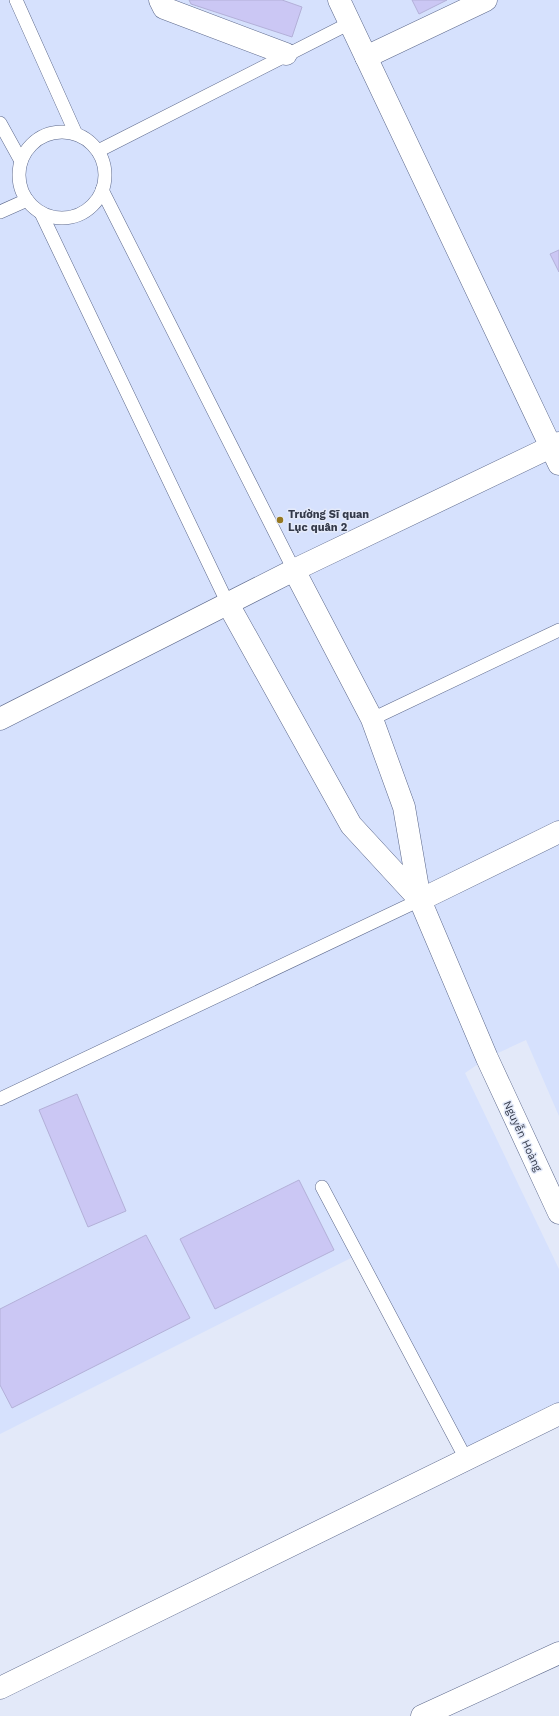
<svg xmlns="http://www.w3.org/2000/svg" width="559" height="1716" font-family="'Work Sans',sans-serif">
<rect width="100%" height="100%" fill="#e3e9f9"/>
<path fill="#d6e1fd" d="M 0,0 L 559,0 L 559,1116 L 526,1040 L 487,1058 L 465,1073 L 559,1269 L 559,1404 L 456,1454 L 353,1257 L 0,1434 Z"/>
<g fill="#cbc7f4" stroke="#b3b0d8">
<path d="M 189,0 L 282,0 L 302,7 L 292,37 L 191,4 Z"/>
<path d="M 412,0 L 447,0 L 419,14 Z"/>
<path d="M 559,250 L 559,272 L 550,254 Z"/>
<path d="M 77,1094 L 126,1211 L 88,1227 L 39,1110 Z"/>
<path d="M 299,1180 L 334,1250 L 215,1309 L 180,1239 Z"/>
<path d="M 146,1235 L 190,1318 L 12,1408 L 0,1385 L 0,1309 Z"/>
</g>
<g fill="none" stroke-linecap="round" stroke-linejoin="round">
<defs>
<g id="service">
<path d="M 16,0 L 76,134"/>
<path d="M 0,123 L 21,161"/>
<circle cx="62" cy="175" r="43"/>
<path d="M 98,151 L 350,23"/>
<path d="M 102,190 L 294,570"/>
<path d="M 0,212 L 27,200"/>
<path d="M 41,213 L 228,604"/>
<path d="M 372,719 L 559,630"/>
<path d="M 0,1099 L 420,900"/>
<path d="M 322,1187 L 466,1459"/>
</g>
<g id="minor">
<path d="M 160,0 L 164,8 L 286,54"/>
<path d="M 339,0 L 559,464"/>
<path d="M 366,57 L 486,0"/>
<path d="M 294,570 L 372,719 L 404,807 L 420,900 L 487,1058 L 559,1213"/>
<path d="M 228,604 L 351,825 L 420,900"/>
<path d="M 0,719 L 294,570 L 559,443"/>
<path d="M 420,900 L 559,832"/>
<path d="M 0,1688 L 559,1414"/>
<path d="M 422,1716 L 559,1653"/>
</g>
</defs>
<use href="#service" stroke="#5c688b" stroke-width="14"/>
<use href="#minor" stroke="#5c688b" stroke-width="23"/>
<use href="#service" stroke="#fff" stroke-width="13"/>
<use href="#minor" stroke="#fff" stroke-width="22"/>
</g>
<circle fill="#967820" stroke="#e3e9f9" stroke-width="1.5" cx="280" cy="520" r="4"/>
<g text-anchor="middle" stroke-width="3" stroke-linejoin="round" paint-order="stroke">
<g font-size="11" font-weight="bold" fill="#343a4a" stroke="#e3e9f9" text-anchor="start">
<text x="288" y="518">Trường Sĩ quan<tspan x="288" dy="13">Lục quân 2</tspan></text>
</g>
<g font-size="11" fill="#343a4a" stroke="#e3e9f9">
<text transform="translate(523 1136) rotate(65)" y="4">Nguyễn Hoàng</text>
</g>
</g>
</svg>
